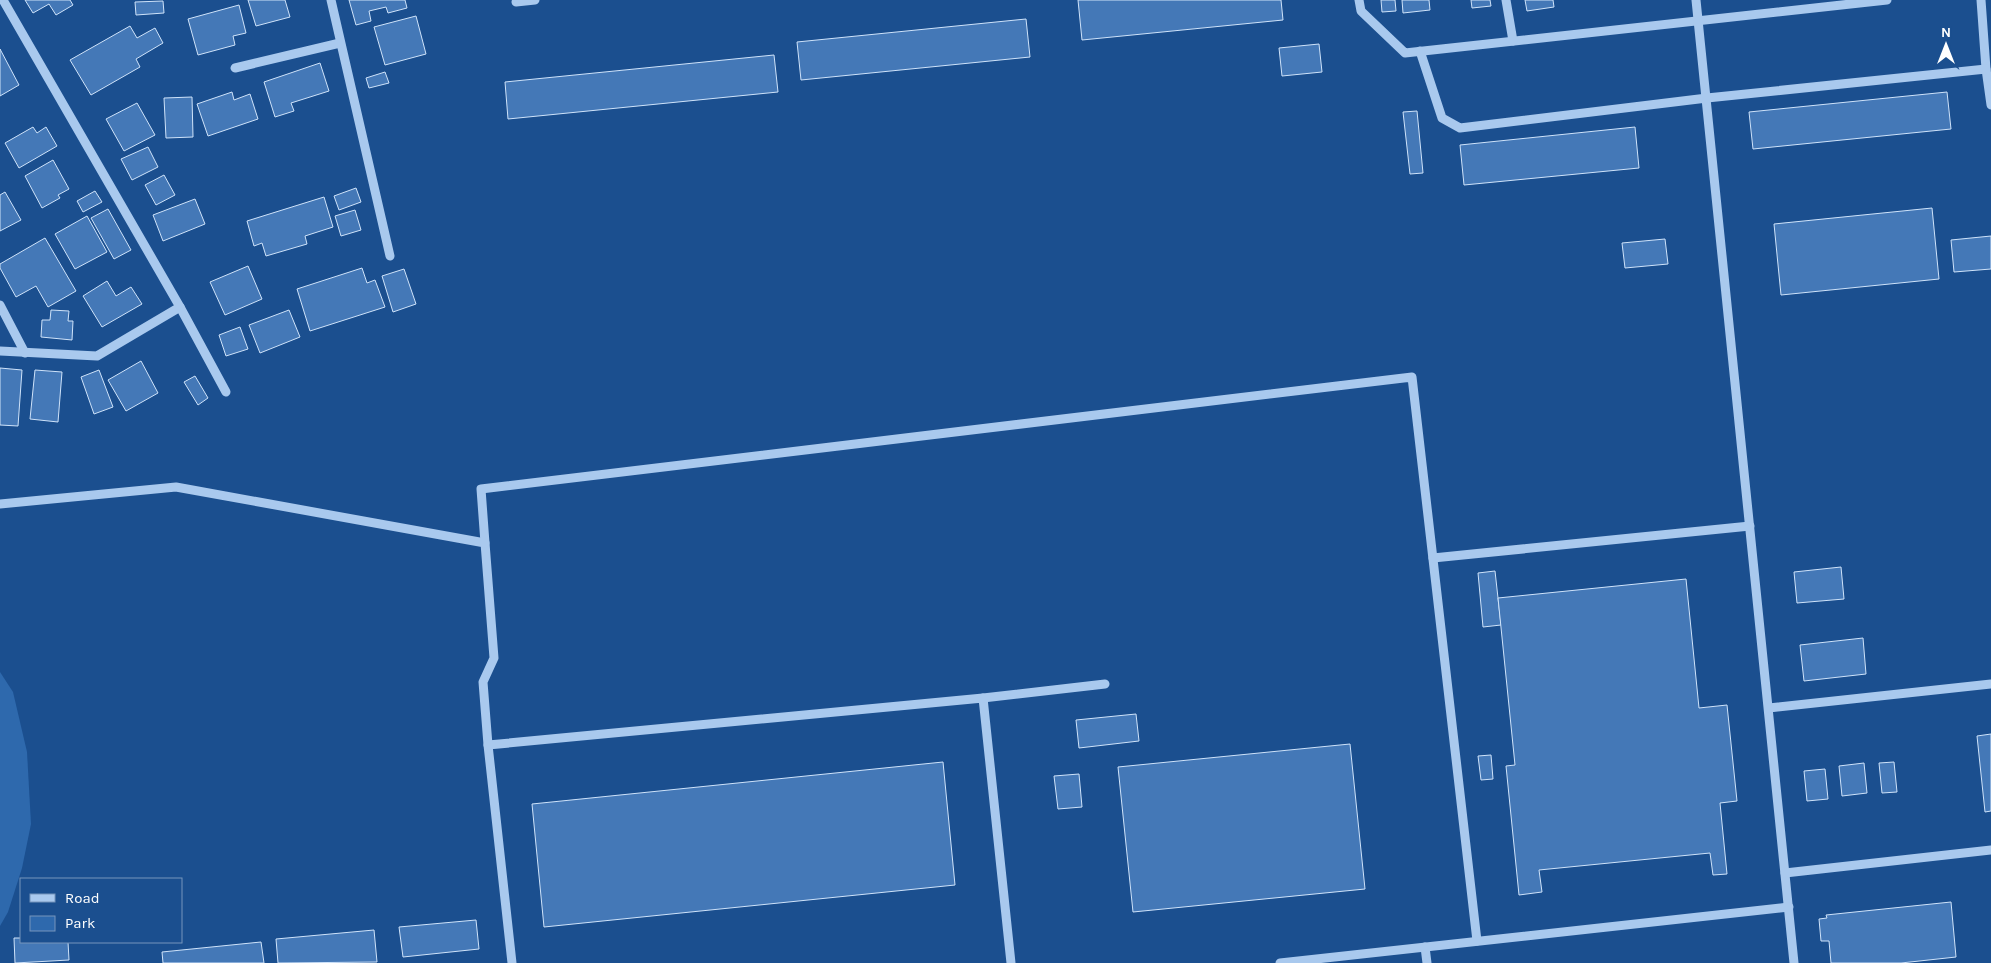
<svg xmlns="http://www.w3.org/2000/svg" width="1991" height="963" font-family="Karla,sans-serif">
<rect width="100%" height="100%" fill="#1b4f8f"/>
<path fill="#2e69ad" d="M 0,672 L 13,692 L 27,752 L 31,824 L 22,868 L 8,912 L 0,926 Z"/>
<g fill="#4478b7" stroke="#cfe3fa">
<path d="M 25,0 L 70,0 L 73,5 L 56,15 L 49,4 L 33,13 Z"/>
<path d="M 248,0 L 285,0 L 290,17 L 256,26 Z"/>
<path d="M 349,0 L 405,0 L 407,8 L 388,13 L 386,7 L 369,11 L 371,21 L 356,25 Z"/>
<path d="M 1078,0 L 1281,0 L 1283,20 L 1082,40 Z"/>
<path d="M 1381,0 L 1395,0 L 1396,11 L 1382,12 Z"/>
<path d="M 1402,0 L 1429,0 L 1430,10 L 1403,13 Z"/>
<path d="M 1471,0 L 1490,0 L 1491,6 L 1472,8 Z"/>
<path d="M 1525,0 L 1553,0 L 1554,7 L 1527,11 Z"/>
<path d="M 163,1 L 164,13 L 136,15 L 135,2 Z"/>
<path d="M 239,5 L 246,33 L 233,36 L 235,45 L 198,55 L 188,19 Z"/>
<path d="M 416,16 L 426,54 L 385,65 L 374,27 Z"/>
<path d="M 1026,19 L 1030,57 L 801,80 L 797,42 Z"/>
<path d="M 130,26 L 137,38 L 155,28 L 163,43 L 136,59 L 140,67 L 91,95 L 70,60 Z"/>
<path d="M 1319,44 L 1322,72 L 1282,76 L 1279,48 Z"/>
<path d="M 0,49 L 19,85 L 0,96 Z"/>
<path d="M 774,55 L 778,92 L 508,119 L 505,82 Z"/>
<path d="M 320,63 L 329,91 L 291,103 L 294,111 L 275,117 L 264,82 Z"/>
<path d="M 385,72 L 389,83 L 369,88 L 366,78 Z"/>
<path d="M 232,92 L 234,100 L 250,94 L 258,119 L 208,136 L 197,104 Z"/>
<path d="M 1947,92 L 1951,129 L 1753,149 L 1749,112 Z"/>
<path d="M 192,97 L 193,137 L 166,138 L 164,98 Z"/>
<path d="M 137,103 L 155,135 L 124,151 L 106,119 Z"/>
<path d="M 1417,111 L 1423,173 L 1410,174 L 1403,112 Z"/>
<path d="M 33,127 L 37,133 L 46,127 L 57,146 L 19,168 L 5,143 Z"/>
<path d="M 1635,127 L 1639,168 L 1464,185 L 1460,145 Z"/>
<path d="M 148,147 L 158,167 L 132,180 L 121,159 Z"/>
<path d="M 53,160 L 69,189 L 58,195 L 60,198 L 42,208 L 25,176 Z"/>
<path d="M 164,175 L 175,195 L 156,205 L 145,185 Z"/>
<path d="M 356,188 L 361,202 L 339,210 L 334,196 Z"/>
<path d="M 95,191 L 102,202 L 83,212 L 77,201 Z"/>
<path d="M 5,192 L 21,220 L 0,231 L 0,195 Z"/>
<path d="M 324,197 L 333,227 L 305,236 L 307,244 L 266,256 L 262,243 L 254,246 L 247,221 Z"/>
<path d="M 195,199 L 205,224 L 163,241 L 153,215 Z"/>
<path d="M 1932,208 L 1939,279 L 1781,295 L 1774,224 Z"/>
<path d="M 108,209 L 131,250 L 114,259 L 91,218 Z"/>
<path d="M 355,210 L 361,230 L 341,236 L 335,216 Z"/>
<path d="M 87,216 L 107,252 L 75,269 L 55,234 Z"/>
<path d="M 1991,236 L 1991,269 L 1954,272 L 1951,240 Z"/>
<path d="M 45,238 L 76,291 L 48,307 L 36,286 L 16,297 L 0,268 L 0,264 Z"/>
<path d="M 1665,239 L 1668,264 L 1625,268 L 1622,243 Z"/>
<path d="M 248,266 L 262,299 L 225,315 L 210,282 Z"/>
<path d="M 362,268 L 367,283 L 375,280 L 385,307 L 310,331 L 297,289 Z"/>
<path d="M 404,269 L 416,304 L 393,312 L 382,276 Z"/>
<path d="M 107,281 L 116,296 L 131,287 L 142,304 L 102,327 L 83,296 Z"/>
<path d="M 51,310 L 69,311 L 68,321 L 73,321 L 72,340 L 41,337 L 42,320 L 50,320 Z"/>
<path d="M 289,310 L 300,337 L 260,353 L 249,325 Z"/>
<path d="M 240,327 L 248,349 L 226,356 L 219,335 Z"/>
<path d="M 141,361 L 158,393 L 126,411 L 108,380 Z"/>
<path d="M 0,368 L 22,370 L 18,426 L 0,425 Z"/>
<path d="M 35,370 L 62,372 L 58,422 L 30,419 Z"/>
<path d="M 99,370 L 113,407 L 94,414 L 81,377 Z"/>
<path d="M 195,376 L 208,398 L 198,405 L 184,382 Z"/>
<path d="M 1841,567 L 1844,599 L 1797,603 L 1794,572 Z"/>
<path d="M 1495,571 L 1501,625 L 1483,627 L 1478,573 Z"/>
<path d="M 1686,579 L 1699,708 L 1727,705 L 1737,801 L 1720,803 L 1727,874 L 1713,875 L 1710,853 L 1539,870 L 1542,892 L 1519,895 L 1506,766 L 1515,765 L 1498,598 Z"/>
<path d="M 1863,638 L 1866,674 L 1804,681 L 1800,645 Z"/>
<path d="M 1136,714 L 1139,741 L 1079,748 L 1076,720 Z"/>
<path d="M 1991,734 L 1991,811 L 1985,812 L 1977,736 Z"/>
<path d="M 1350,744 L 1365,889 L 1133,912 L 1118,767 Z"/>
<path d="M 1491,755 L 1493,779 L 1481,780 L 1478,756 Z"/>
<path d="M 943,762 L 955,885 L 544,927 L 532,804 Z"/>
<path d="M 1894,762 L 1897,792 L 1882,793 L 1879,763 Z"/>
<path d="M 1864,763 L 1867,793 L 1842,796 L 1839,766 Z"/>
<path d="M 1825,769 L 1828,799 L 1807,801 L 1804,771 Z"/>
<path d="M 1079,774 L 1082,807 L 1058,809 L 1054,776 Z"/>
<path d="M 1951,902 L 1956,957 L 1901,963 L 1831,963 L 1829,941 L 1821,941 L 1819,919 L 1827,918 L 1826,915 Z"/>
<path d="M 476,920 L 479,949 L 403,957 L 399,927 Z"/>
<path d="M 374,930 L 377,962 L 278,963 L 276,939 Z"/>
<path d="M 14,938 L 21,938 L 21,942 L 68,942 L 69,960 L 15,963 Z"/>
<path d="M 261,942 L 264,963 L 163,963 L 162,952 Z"/>
</g>
<g fill="none" stroke-linecap="round" stroke-linejoin="round">
<g stroke="#a9c9ee" stroke-width="9">
<path d="M 331,0 L 390,256"/>
<path d="M 1359,0 L 1361,11 L 1405,53 L 1887,0"/>
<path d="M 1506,0 L 1513,41"/>
<path d="M 1696,0 L 1794,963"/>
<path d="M 516,2 L 535,0"/>
<path d="M 1420,51 L 1442,118 L 1460,128 L 1707,98 L 1986,69 L 1981,0"/>
<path d="M 235,68 L 340,43"/>
<path d="M 1986,69 L 1991,105"/>
<path d="M 0,305 L 25,353"/>
<path d="M 180,307 L 226,392"/>
<path d="M 0,351 L 97,356 L 180,307 L 3,0"/>
<path d="M 0,504 L 176,487 L 485,543 L 494,658 L 483,682 L 488,745 L 512,963"/>
<path d="M 485,543 L 481,489 L 1412,377 L 1477,941"/>
<path d="M 1433,558 L 1750,526"/>
<path d="M 983,698 L 1011,963"/>
<path d="M 1769,708 L 1991,684"/>
<path d="M 488,745 L 983,698 L 1105,684"/>
<path d="M 1785,873 L 1991,850"/>
<path d="M 1425,947 L 1427,963"/>
<path d="M 1280,963 L 1789,907"/>
</g>
</g>
<rect x="20" y="878" width="162" height="65" fill="#1b4f8f" stroke="#7695bc"/>
<rect x="30" y="894" width="25" height="8" fill="#a9c9ee" stroke="#7695bc"/>
<text x="65" y="903" font-size="15" fill="#ffffff">Road</text>
<rect x="30" y="916" width="25" height="15" fill="#2e69ad" stroke="#7695bc"/>
<text x="65" y="928" font-size="15" fill="#ffffff">Park</text>
<g transform="translate(1946 45)" stroke="#1b4f8f" stroke-width="4" paint-order="stroke">
<path d="M0-4L9 19L0 12L-9 19Z" fill="#ffffff"/>
<text y="-8" font-size="14" font-weight="bold" text-anchor="middle" fill="#ffffff">N</text>
</g>
</svg>
